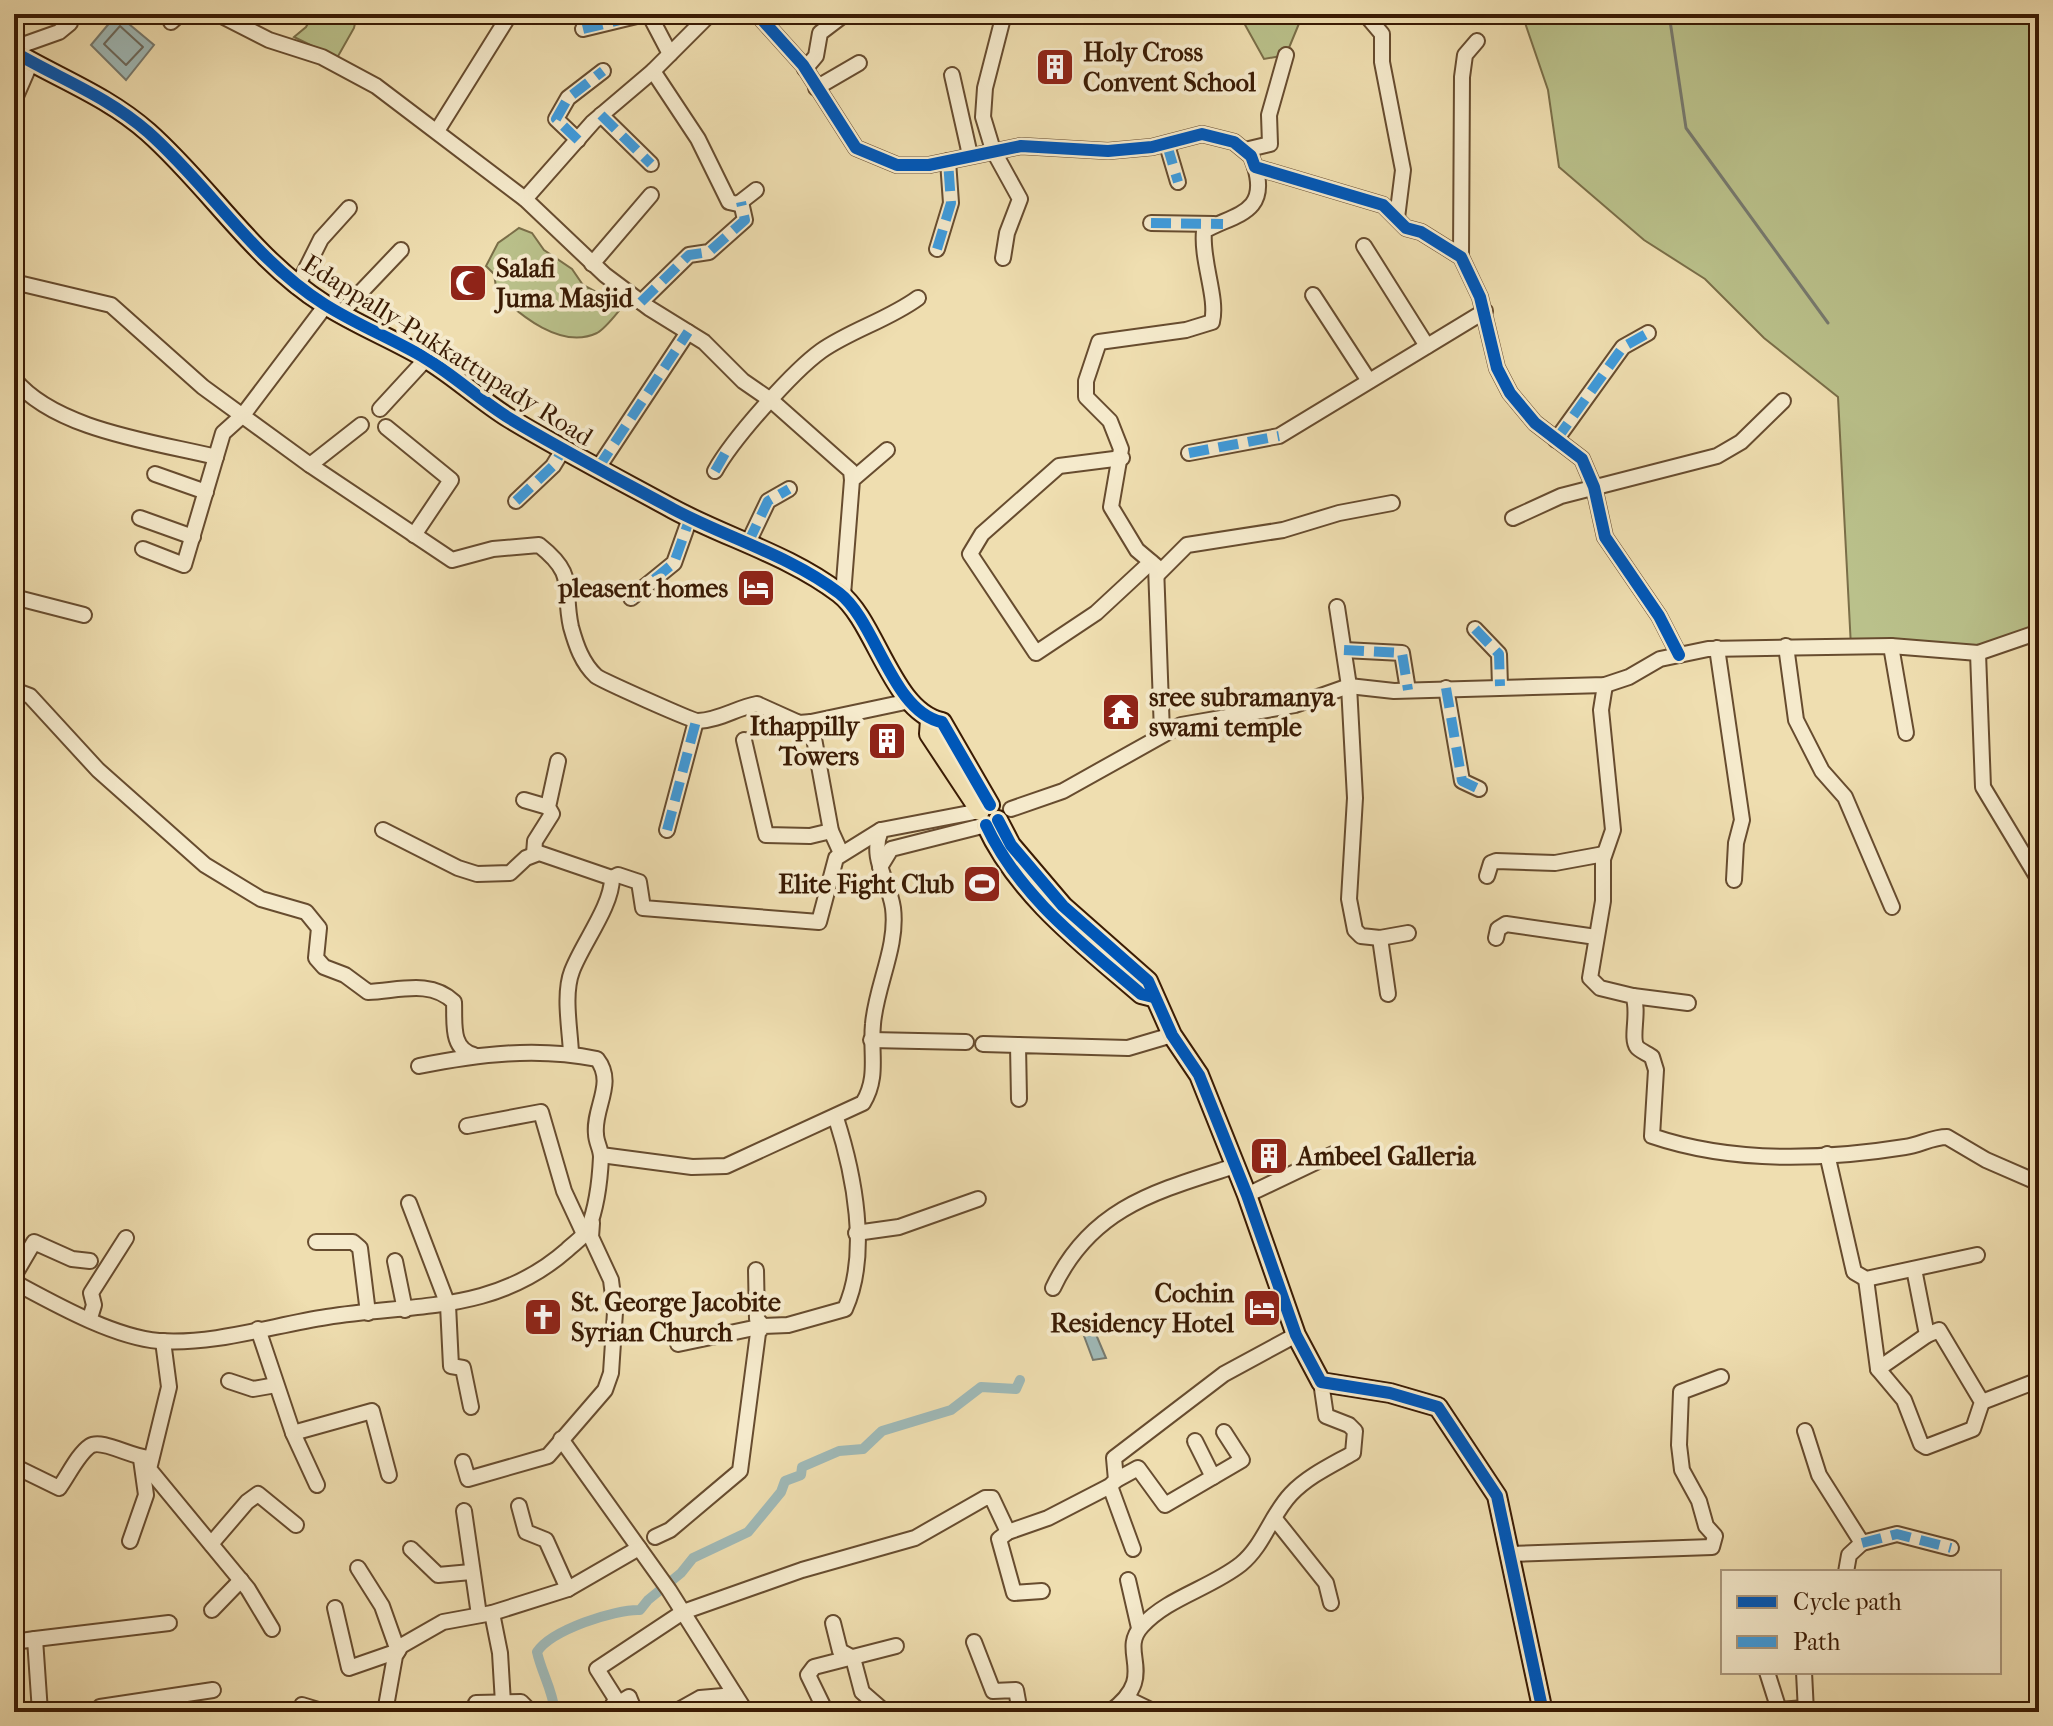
<svg xmlns="http://www.w3.org/2000/svg" width="2053" height="1726" font-family="'IM FELL French Canon',serif">
<rect width="100%" height="100%" fill="#efdeb0"/>
<filter id="stains"><feTurbulence type="fractalNoise" baseFrequency=".0025" numOctaves="4"/><feColorMatrix values="0 0 0 0 .2 0 0 0 0 .09 0 0 0 0 .02 0 0 0 .5 -.17"/></filter>
<radialGradient id="worn" r=".72"><stop offset=".6" stop-color="#630" stop-opacity="0"/><stop offset="1" stop-color="#630" stop-opacity=".3"/></radialGradient>
<g fill="#bac18b" stroke="#7a6e48" stroke-width="2">
<path d="M 313,14 L 357,14 L 354,28 L 337,58 L 294,37 L 306,27 Z"/>
<path d="M 1239,14 L 1303,14 L 1286,55 L 1264,59 Z"/>
<path d="M 1522,14 L 2039,14 L 2039,624 L 1977,648 L 1851,647 L 1838,397 L 1764,338 L 1705,279 L 1644,240 L 1559,167 L 1548,90 Z"/>
<path d="M 519,228 L 532,233 L 544,250 L 572,269 L 583,285 L 623,306 C 616,314 606,328 597,333 C 561,350 520,315 497,293 L 494,274 L 486,266 L 498,243 Z"/>
</g>
<g fill="#9fb9b7" stroke="#777a6f" stroke-width="2">
<path d="M 117,14 L 154,45 L 126,80 L 91,45 Z"/>
<path d="M 1092,1325 L 1106,1358 L 1093,1360 L 1081,1328 Z"/>
</g>
<g fill="none" stroke-linecap="round" stroke-linejoin="round">
<path stroke="#6c6a5e" stroke-width="2" d="M 120,26 L 143,47 L 126,65 L 104,44 Z"/>
<path stroke="#777a6f" stroke-width="3" d="M 1669,14 L 1686,128 L 1828,323"/>
<path stroke="#9fb9b7" stroke-width="10" d="M 555,1712 C 552,1688 542,1674 537,1652 C 551,1630 615,1609 640,1610 L 648,1600 L 681,1573 L 693,1558 L 748,1532 L 781,1492 L 785,1481 L 801,1475 L 802,1467 L 839,1451 L 863,1449 L 882,1431 L 951,1410 L 981,1387 L 1016,1389 L 1020,1380"/>
<defs>
<g id="minor">
<path d="M 218,14 L 269,40 L 322,57 L 376,86 L 525,199 L 605,275 L 649,308 L 704,342 L 743,381 L 772,401 L 843,464 L 851,471 L 852,480"/>
<path d="M 649,14 L 670,54"/>
<path d="M 757,14 L 803,65 L 856,148 L 897,165 L 929,165 L 1021,146 L 1108,151 L 1152,147 L 1202,134 L 1234,142 L 1251,156 L 1255,167 L 1383,205 L 1406,228 L 1421,232 L 1461,257 L 1480,297 L 1497,368 L 1510,393 L 1535,423 L 1582,459 L 1594,487 L 1605,537 L 1659,616 L 1679,655"/>
<path d="M 1365,14 L 1382,34 L 1382,62 L 1403,170 L 1397,218"/>
<path d="M 171,22 L 180,14"/>
<path d="M 583,29 L 645,14"/>
<path d="M 14,48 L 59,32 L 70,23"/>
<path d="M 805,69 L 816,56 L 820,33 L 845,14"/>
<path d="M 653,71 L 698,139 L 729,202 L 738,204 L 756,190"/>
<path d="M 952,75 L 970,155"/>
<path d="M 816,88 L 859,63"/>
<path d="M 14,101 L 31,62"/>
<path d="M 601,115 L 651,164"/>
<path d="M 437,131 L 510,14"/>
<path d="M 578,140 L 556,119 L 568,98 L 603,71"/>
<path d="M 1167,145 L 1178,182"/>
<path d="M 1245,150 L 1270,144 L 1269,115 L 1286,55"/>
<path d="M 525,199 L 593,122 L 653,71 L 710,14"/>
<path d="M 14,202 L 14,222"/>
<path d="M 1151,223 L 1214,224"/>
<path d="M 1364,246 L 1427,346"/>
<path d="M 937,249 L 951,203 L 948,161"/>
<path d="M 1461,257 L 1462,77 L 1465,55 L 1477,41"/>
<path d="M 1003,258 L 1007,233 L 1020,199 L 993,150 L 983,117 L 985,88 L 1004,14"/>
<path d="M 592,264 L 651,195"/>
<path d="M 14,282 L 111,305 L 203,387 L 310,465 L 452,560 L 493,549 L 539,545 C 578,576 562,586 571,627 C 576,645 582,663 596,676 C 601,680 692,721 698,721 C 720,720 736,708 757,704 L 799,723 L 811,722 L 910,701"/>
<path d="M 297,287 L 321,239 L 349,208"/>
<path d="M 1313,295 L 1369,381"/>
<path d="M 641,302 L 689,255 L 709,252 L 745,220 L 741,202"/>
<path d="M 340,314 L 401,250"/>
<path d="M 14,379 C 55,430 155,442 216,457"/>
<path d="M 380,409 L 426,359"/>
<path d="M 386,427 L 451,480 L 414,535"/>
<path d="M 1556,440 L 1623,347 L 1648,333"/>
<path d="M 1189,453 L 1279,436 L 1485,311"/>
<path d="M 1122,458 L 1059,466 L 982,534 L 970,554 L 1036,653 L 1096,613 L 1151,562"/>
<path d="M 310,465 L 361,425"/>
<path d="M 598,468 L 688,332"/>
<path d="M 715,471 C 732,440 792,372 821,351 C 851,330 888,320 918,298"/>
<path d="M 155,474 L 206,492"/>
<path d="M 516,501 L 553,466 L 564,448"/>
<path d="M 140,518 L 193,537"/>
<path d="M 1513,518 L 1561,496 L 1717,456 L 1741,442 L 1783,401"/>
<path d="M 748,543 L 768,501 L 789,489"/>
<path d="M 143,549 L 184,565 L 223,433 L 243,415 L 326,305"/>
<path d="M 1157,575 L 1187,545 L 1283,530 L 1339,513 L 1392,503"/>
<path d="M 843,595 L 852,480 L 887,450"/>
<path d="M 14,597 L 84,615"/>
<path d="M 631,598 L 674,563 L 690,518"/>
<path d="M 1337,607 L 1349,686 L 1355,798 L 1349,899 L 1355,930 L 1361,936 L 1380,938 L 1408,933"/>
<path d="M 1475,629 L 1499,654 L 1500,686"/>
<path d="M 1786,646 L 1796,720 L 1822,771 L 1845,797 L 1892,907"/>
<path d="M 1891,646 L 1906,733"/>
<path d="M 1717,648 L 1742,820 L 1736,843 L 1734,880"/>
<path d="M 1344,650 L 1402,653 L 1408,690"/>
<path d="M 1978,653 L 1983,787 L 2039,880"/>
<path d="M 1605,685 L 1601,710 L 1613,830 L 1603,859 L 1603,901 L 1590,978 L 1600,988 L 1633,996 C 1640,1011 1630,1038 1637,1047 C 1639,1050 1648,1054 1652,1057 L 1656,1070 L 1652,1136 C 1731,1163 1824,1160 1905,1147 C 1920,1145 1932,1137 1947,1137 L 1986,1160 L 2039,1183"/>
<path d="M 1446,688 L 1462,781 L 1479,789"/>
<path d="M 14,690 L 30,696 L 98,770 L 205,865 L 261,899 L 306,912 L 319,928 L 316,958 L 324,967 L 345,975 L 368,992 C 398,991 430,979 454,1002 C 455,1022 450,1049 474,1055"/>
<path d="M 811,722 L 831,831 L 841,853"/>
<path d="M 1162,733 L 1156,566 L 1137,550 L 1111,507 L 1121,449 L 1110,421 L 1086,397 L 1086,381 L 1099,342 L 1186,330 L 1212,322 C 1218,298 1201,261 1204,231 C 1234,214 1269,214 1255,167"/>
<path d="M 744,740 L 766,835 L 810,836 L 831,831"/>
<path d="M 524,800 L 548,807"/>
<path d="M 1011,809 L 1063,791 L 1181,725 L 1295,705 L 1349,686 L 1394,691 L 1605,685 L 1629,677 L 1660,659 L 1708,649 L 1891,646 L 1978,653 L 2039,632"/>
<path d="M 383,830 L 458,868 L 477,874 L 510,873 L 526,858 L 539,853 L 612,878 C 612,906 582,944 572,971 C 563,994 570,1029 571,1053"/>
<path d="M 667,830 L 696,721"/>
<path d="M 534,854 L 535,841 L 552,814 L 548,807 L 558,761"/>
<path d="M 880,867 L 891,849 L 986,825"/>
<path d="M 1487,876 L 1491,863 L 1496,861 L 1555,863 L 1604,854"/>
<path d="M 612,878 L 618,875 L 639,882 L 643,908 L 819,922 L 836,858 L 881,830"/>
<path d="M 1380,938 L 1388,994"/>
<path d="M 1496,938 L 1498,929 L 1506,924 L 1596,937"/>
<path d="M 1633,996 L 1688,1003"/>
<path d="M 871,1040 L 966,1042"/>
<path d="M 983,1044 L 1018,1045"/>
<path d="M 1019,1099 L 1018,1045 L 1128,1048 L 1172,1035"/>
<path d="M 467,1126 L 541,1112 L 564,1191 L 584,1234"/>
<path d="M 1827,1154 L 1854,1272 L 1866,1279 L 1977,1255"/>
<path d="M 601,1155 L 692,1167 L 726,1166 L 863,1103 C 879,1077 870,1053 873,1024 C 876,986 898,947 893,908 C 889,880 869,859 881,830 L 980,811"/>
<path d="M 1247,1195 L 1333,1154"/>
<path d="M 409,1203 L 448,1305 L 451,1366 L 463,1368 L 471,1407"/>
<path d="M 856,1233 L 899,1227 L 978,1199"/>
<path d="M 316,1242 L 353,1242 L 360,1248 L 368,1313"/>
<path d="M 395,1261 L 405,1310"/>
<path d="M 14,1276 L 34,1242 L 72,1259 L 90,1261"/>
<path d="M 1866,1279 L 1878,1369 L 1904,1400 L 1921,1444 L 1926,1447 L 1973,1429 L 1982,1402 L 1939,1330 L 1927,1335"/>
<path d="M 14,1282 C 55,1304 113,1337 159,1341 C 214,1345 274,1325 327,1317 C 415,1303 494,1314 567,1250 C 573,1244 584,1237 588,1229 C 596,1209 600,1179 601,1157 C 601,1149 596,1142 596,1134 C 593,1108 616,1083 597,1059 C 537,1047 478,1054 419,1066"/>
<path d="M 1053,1288 C 1091,1207 1157,1191 1235,1166"/>
<path d="M 90,1318 L 94,1305 L 91,1293 L 126,1238"/>
<path d="M 258,1329 L 293,1433 L 317,1485"/>
<path d="M 163,1341 L 169,1387 L 149,1469 L 248,1589 L 272,1629"/>
<path d="M 678,1344 L 763,1326 L 757,1319 L 756,1270"/>
<path d="M 1878,1369 L 1927,1335 L 1914,1269"/>
<path d="M 229,1381 L 253,1389 L 276,1385"/>
<path d="M 1982,1402 L 2039,1380"/>
<path d="M 1805,1431 L 1819,1475 L 1862,1543 L 1849,1555 L 1846,1572"/>
<path d="M 293,1433 L 372,1411 L 389,1475"/>
<path d="M 561,1439 L 669,1590 L 746,1712"/>
<path d="M 1195,1441 L 1213,1477"/>
<path d="M 463,1462 L 468,1479 L 548,1456 L 605,1390 L 611,1373 L 615,1312 L 611,1280 L 591,1237 L 592,1223"/>
<path d="M 14,1466 L 59,1488 C 68,1476 78,1454 90,1446 C 102,1438 134,1459 151,1458"/>
<path d="M 1116,1480 L 1138,1468 L 1165,1505 L 1242,1460 L 1224,1432"/>
<path d="M 1110,1486 L 1133,1549"/>
<path d="M 519,1506 L 526,1532 L 546,1540 L 568,1589"/>
<path d="M 464,1511 L 479,1615"/>
<path d="M 1275,1519 L 1326,1583 L 1331,1603"/>
<path d="M 655,1537 L 670,1530 L 740,1471 L 758,1333 L 763,1326 L 788,1325 L 845,1309 C 870,1254 854,1174 836,1118"/>
<path d="M 130,1541 L 146,1495 L 141,1459"/>
<path d="M 1862,1543 L 1897,1534 L 1951,1548"/>
<path d="M 211,1544 L 247,1502 L 258,1494 L 296,1525"/>
<path d="M 411,1549 L 438,1575 L 471,1572"/>
<path d="M 1509,1554 L 1712,1547 L 1715,1536 L 1706,1526 L 1699,1501 L 1682,1470 L 1679,1445 L 1681,1392 L 1721,1377"/>
<path d="M 1128,1580 L 1139,1628"/>
<path d="M 1042,1591 L 1014,1593 L 999,1539 L 1008,1532 L 1048,1518 L 1110,1486 L 1116,1480 L 1114,1458 L 1224,1374 L 1296,1335"/>
<path d="M 335,1608 L 349,1668 L 398,1651 L 382,1606 L 358,1568"/>
<path d="M 212,1610 L 241,1580"/>
<path d="M 492,1613 L 500,1653 L 503,1703"/>
<path d="M 833,1623 L 840,1651 L 853,1658 L 862,1692 L 885,1712"/>
<path d="M 35,1639 L 169,1623"/>
<path d="M 14,1642 L 35,1639 L 40,1712"/>
<path d="M 974,1642 L 993,1691 L 1016,1690 L 1020,1712"/>
<path d="M 1767,1672 L 1779,1710 L 1805,1708"/>
<path d="M 1804,1672 L 1806,1712"/>
<path d="M 1128,1699 L 1155,1712"/>
<path d="M 476,1703 L 521,1702 L 531,1712"/>
<path d="M 302,1705 L 325,1712"/>
<path d="M 609,1709 L 629,1697 L 635,1712"/>
<path d="M 100,1712 L 100,1707 L 213,1690"/>
<path d="M 385,1712 L 395,1656 L 401,1646 L 443,1622 L 492,1613 L 568,1589 L 639,1548"/>
<path d="M 609,1712 L 616,1699 L 597,1669 L 683,1612 L 802,1570 L 915,1538 L 985,1498 L 992,1498 L 1008,1532"/>
<path d="M 675,1712 L 700,1698 L 735,1695"/>
<path d="M 826,1712 L 808,1675 L 814,1667 L 896,1646"/>
<path d="M 1110,1712 C 1160,1675 1117,1653 1142,1626 C 1167,1598 1211,1588 1241,1564 C 1264,1545 1271,1515 1291,1494 C 1308,1476 1332,1465 1353,1453 L 1355,1431 L 1349,1425 L 1326,1416 L 1321,1382"/>
</g>
<g id="major">
<path d="M 14,52 C 60,79 107,96 148,132 C 210,187 253,259 324,304 C 357,325 393,339 425,358 C 455,376 480,400 509,418 C 562,450 618,479 673,509 C 727,538 789,555 839,593 C 876,621 892,712 942,722 L 990,805"/>
<path d="M 930,720 L 929,734 L 980,811"/>
<path d="M 998,820 L 1011,845 L 1063,906 L 1148,981 L 1172,1035 L 1199,1075 L 1247,1195 L 1296,1335 L 1321,1382 L 1390,1393 L 1438,1407 L 1497,1496 L 1543,1712"/>
<path d="M 986,825 C 1019,896 1083,944 1141,994 L 1153,997"/>
</g>
</defs>
<use href="#minor" stroke="#674c2f" stroke-width="18"/>
<use href="#major" stroke="#3a1b04" stroke-width="22"/>
<use href="#minor" stroke="#f5eacc" stroke-width="14"/>
<use href="#major" stroke="#efdeb0" stroke-width="18"/>
<g stroke="#3e9bdd" stroke-width="10" stroke-dasharray="20 10" stroke-linecap="butt">
<path d="M 583,29 L 645,14"/>
<path d="M 601,115 L 651,164"/>
<path d="M 578,140 L 556,119 L 568,98 L 603,71"/>
<path d="M 1167,145 L 1178,182"/>
<path d="M 1151,223 L 1223,224"/>
<path d="M 937,249 L 951,203 L 948,161"/>
<path d="M 641,302 L 689,255 L 709,252 L 745,220 L 741,202"/>
<path d="M 1556,440 L 1623,347 L 1648,333"/>
<path d="M 1189,453 L 1279,436"/>
<path d="M 598,468 L 688,332"/>
<path d="M 715,471 L 727,450"/>
<path d="M 516,501 L 553,466 L 564,448"/>
<path d="M 748,543 L 768,501 L 789,489"/>
<path d="M 631,598 L 674,563 L 690,518"/>
<path d="M 1475,629 L 1499,654 L 1500,686"/>
<path d="M 1344,650 L 1402,653 L 1408,690"/>
<path d="M 1446,688 L 1462,781 L 1479,789"/>
<path d="M 667,830 L 696,721"/>
<path d="M 1862,1543 L 1897,1534 L 1951,1548"/>
</g>
<defs>
<g id="cycleway">
<path d="M 757,14 L 803,65 L 856,148 L 897,165 L 929,165 L 1021,146 L 1108,151 L 1152,147 L 1202,134 L 1234,142 L 1251,156 L 1255,167 L 1383,205 L 1406,228 L 1421,232 L 1461,257 L 1480,297 L 1497,368 L 1510,393 L 1535,423 L 1582,459 L 1594,487 L 1605,537 L 1659,616 L 1679,655"/>
<path d="M 14,52 C 60,79 107,96 148,132 C 210,187 253,259 324,304 C 357,325 393,339 425,358 C 455,376 480,400 509,418 C 562,450 618,479 673,509 C 727,538 789,555 839,593 C 876,621 892,712 942,722 L 990,805"/>
<path d="M 998,820 L 1011,845 L 1063,906 L 1148,981 L 1172,1035 L 1199,1075 L 1247,1195 L 1296,1335 L 1321,1382 L 1390,1393 L 1438,1407 L 1497,1496 L 1543,1712"/>
<path d="M 986,825 C 1019,896 1083,944 1141,994 L 1153,997"/>
</g>
</defs>
<use href="#cycleway" stroke="#f5eacc" stroke-width="17"/>
<use href="#cycleway" stroke="#0057b8" stroke-width="12"/>
</g>
<defs>
<symbol id="building-square" viewBox="-11 -11 22 22"><rect x="-9" y="-9" width="18" height="18" rx="4" fill="#8f2418" stroke="#f5eacc"/><path d="M-4-6H4V6H1V3H-1V6H-4ZM-2.5-4.3h1.7v1.8h-1.7ZM.8-4.3h1.7v1.8H.8ZM-2.5-1h1.7V.8h-1.7ZM.8-1h1.7V.8H.8Z" fill="#fff"/></symbol>
<symbol id="mosque-square" viewBox="-11 -11 22 22"><rect x="-9" y="-9" width="18" height="18" rx="4" fill="#8f2418" stroke="#f5eacc"/><path d="M3.5-4.9A6 6 0 1 0 3.5 4.9A5 5 0 1 1 3.5-4.9Z" fill="#fff"/></symbol>
<symbol id="hotel-square" viewBox="-11 -11 22 22"><rect x="-9" y="-9" width="18" height="18" rx="4" fill="#8f2418" stroke="#f5eacc"/><path d="M-6-4.5h1.5V1H6V5H4.5V3h-9V5H-6ZM-4 0a1.8 1.8 0 1 1 3.6 0ZM.5 0V-2.5h3Q6-2.5 6 0Z" fill="#fff"/></symbol>
<symbol id="temple-square" viewBox="-11 -11 22 22"><rect x="-9" y="-9" width="18" height="18" rx="4" fill="#8f2418" stroke="#f5eacc"/><path d="M0-6L5-2H3V0L6.5 2.5H4V6H1.5V3h-3V6H-4V2.5H-6.5L-3 0V-2H-5Z" fill="#fff"/></symbol>
<symbol id="stadium-square" viewBox="-11 -11 22 22"><rect x="-9" y="-9" width="18" height="18" rx="4" fill="#8f2418" stroke="#f5eacc"/><path d="M0-5a6.5 5 0 1 0 0 10a6.5 5 0 1 0 0-10ZM-3.5-1.8h7v3.6h-7Z" fill="#fff"/></symbol>
<symbol id="church-square" viewBox="-11 -11 22 22"><rect x="-9" y="-9" width="18" height="18" rx="4" fill="#8f2418" stroke="#f5eacc"/><path d="M-1.2-6h2.4v3.5h3.3v2.4h-3.3V6h-2.4V-.1h-3.3v-2.4h3.3Z" fill="#fff"/></symbol>
</defs>
<g fill-rule="evenodd">
<use href="#building-square" x="1033" y="45" width="44" height="44"/>
<use href="#mosque-square" x="446" y="261" width="44" height="44"/>
<use href="#hotel-square" x="734" y="566" width="44" height="44"/>
<use href="#temple-square" x="1099" y="690" width="44" height="44"/>
<use href="#building-square" x="865" y="719" width="44" height="44"/>
<use href="#stadium-square" x="960" y="862" width="44" height="44"/>
<use href="#building-square" x="1247" y="1134" width="44" height="44"/>
<use href="#hotel-square" x="1240" y="1286" width="44" height="44"/>
<use href="#church-square" x="521" y="1295" width="44" height="44"/>
</g>
<g text-anchor="middle" stroke-width="8" stroke-linejoin="round" paint-order="stroke">
<g font-size="26" font-weight="bold" fill="#3a1b04" stroke="#f5eacc" text-anchor="start">
<text x="1083" y="61">Holy Cross<tspan x="1083" dy="30">Convent School</tspan></text>
<text x="496" y="277">Salafi<tspan x="496" dy="30">Juma Masjid</tspan></text>
<text x="728" y="597" text-anchor="end">pleasent homes</text>
<text x="1149" y="706">sree subramanya<tspan x="1149" dy="30">swami temple</tspan></text>
<text x="859" y="735" text-anchor="end">Ithappilly<tspan x="859" dy="30">Towers</tspan></text>
<text x="954" y="893" text-anchor="end">Elite Fight Club</text>
<text x="1297" y="1165">Ambeel Galleria</text>
<text x="1234" y="1302" text-anchor="end">Cochin<tspan x="1234" dy="30">Residency Hotel</tspan></text>
<text x="571" y="1311">St. George Jacobite<tspan x="571" dy="30">Syrian Church</tspan></text>
</g>
<g font-size="26" fill="#3a1b04" stroke="#f5eacc">
<text transform="translate(448 350) rotate(32)" y="9">Edappally-Pukkattupady Road</text>
</g>
</g>
<rect width="2053" height="1726" fill="none" stroke="#efdeb0" stroke-width="48"/>
<rect x="16" y="16" width="2021" height="1694" fill="none" stroke="#3a1b04" stroke-width="4"/>
<rect x="24" y="24" width="2005" height="1678" fill="none" stroke="#3a1b04" stroke-width="2"/>
<rect x="1721" y="1570" width="280" height="104" fill="#f5eacc" stroke="#aa977c" stroke-width="2"/>
<rect x="1737" y="1596" width="40" height="12" fill="#0057b8" stroke="#aa977c" stroke-width="2"/>
<text x="1793" y="1610" font-size="24" fill="#3a1b04">Cycle path</text>
<rect x="1737" y="1636" width="40" height="12" fill="#3e9bdd" stroke="#aa977c" stroke-width="2"/>
<text x="1793" y="1650" font-size="24" fill="#3a1b04">Path</text>
<rect width="100%" height="100%" filter="url(#stains)"/>
<rect width="100%" height="100%" fill="url(#worn)"/>
</svg>
